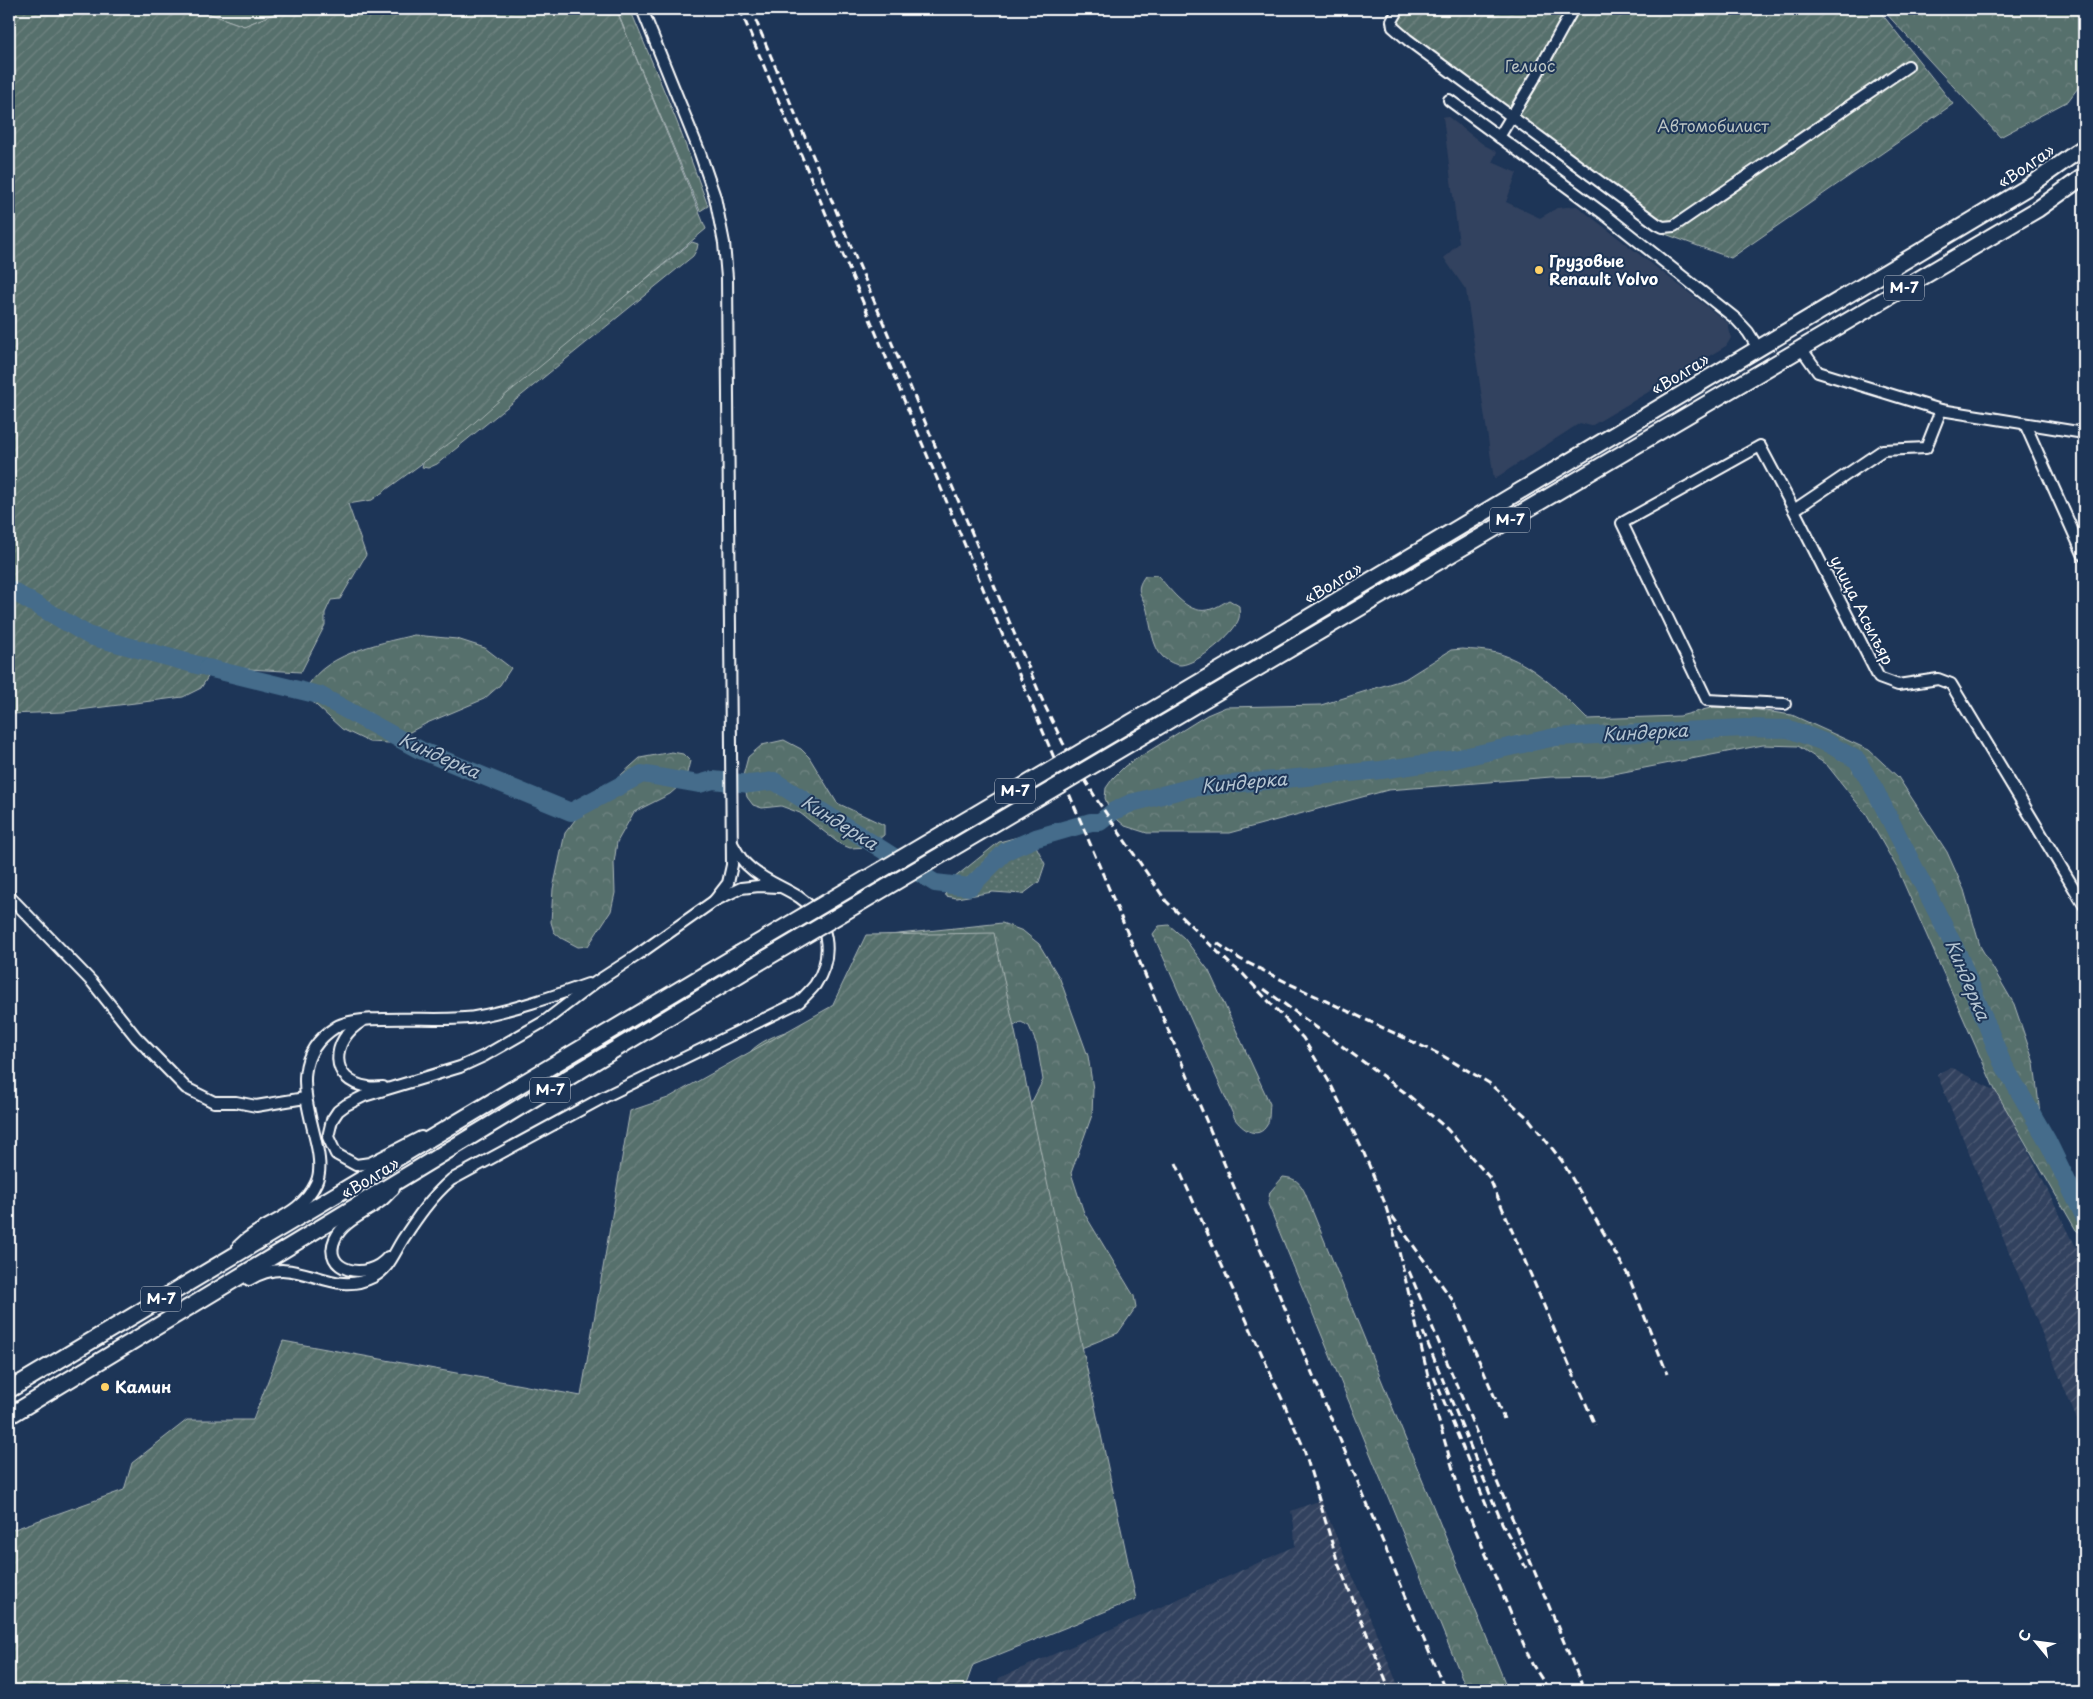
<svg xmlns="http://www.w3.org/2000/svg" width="2093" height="1699" font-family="'Playpen Sans',sans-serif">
<defs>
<pattern id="industrial-furrows" width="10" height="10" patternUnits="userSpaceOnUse" patternTransform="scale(1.25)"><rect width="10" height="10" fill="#33425f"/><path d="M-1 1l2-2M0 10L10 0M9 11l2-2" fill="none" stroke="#525e77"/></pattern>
<pattern id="grass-dots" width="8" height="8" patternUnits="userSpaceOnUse" patternTransform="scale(1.25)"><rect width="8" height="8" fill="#576f6c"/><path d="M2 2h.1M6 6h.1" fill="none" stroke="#708582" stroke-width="1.8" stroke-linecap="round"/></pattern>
<pattern id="forest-crowns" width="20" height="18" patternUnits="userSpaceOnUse" patternTransform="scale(1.25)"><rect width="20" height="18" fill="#576f6c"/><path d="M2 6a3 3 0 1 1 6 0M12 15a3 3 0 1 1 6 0" fill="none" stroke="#708582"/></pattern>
<pattern id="garden-furrows" width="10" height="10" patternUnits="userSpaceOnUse" patternTransform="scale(1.25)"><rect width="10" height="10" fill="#576f6c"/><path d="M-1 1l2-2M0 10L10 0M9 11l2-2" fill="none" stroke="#708582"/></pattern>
</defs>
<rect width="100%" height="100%" fill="#1d3557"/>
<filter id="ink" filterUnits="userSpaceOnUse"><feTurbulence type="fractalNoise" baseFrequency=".02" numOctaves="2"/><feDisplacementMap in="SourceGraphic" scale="10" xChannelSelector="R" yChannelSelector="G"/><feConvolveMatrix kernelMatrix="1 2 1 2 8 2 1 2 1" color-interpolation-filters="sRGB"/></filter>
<g filter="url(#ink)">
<path fill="#33425f" d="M 1447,116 L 1484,145 L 1497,152 L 1492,162 L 1517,173 L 1506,202 L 1540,218 L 1557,208 L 1577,206 L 1728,323 L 1731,338 L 1726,346 L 1591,426 L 1580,423 L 1494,479 L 1466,290 L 1444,258 L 1459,243 L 1443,117 Z"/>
<g fill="url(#industrial-furrows)">
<path d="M 1951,1067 L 1999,1093 L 2078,1251 L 2084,1253 L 2084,1437 L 1937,1074 Z"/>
<path d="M 1321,1500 L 1400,1690 L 995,1690 L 999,1678 L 1143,1615 L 1295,1546 L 1294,1525 L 1291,1511 Z"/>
</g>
<path fill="url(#grass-dots)" stroke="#abb7b6" d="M 1018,837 L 1036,846 L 1045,864 L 1039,882 L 1023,894 L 993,892 L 956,898 L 946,896 L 944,886 L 999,842 Z"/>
<g fill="url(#forest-crowns)" stroke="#abb7b6">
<path d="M 196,9 L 286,9 L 244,26 Z"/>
<path d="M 616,9 L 630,9 L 677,122 L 708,206 L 700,211 Z"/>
<path d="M 1882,9 L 2084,9 L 2084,80 L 2068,101 L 2000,137 Z"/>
<path d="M 692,242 L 698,244 L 697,249 L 693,256 L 437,464 L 428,468 L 422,467 L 425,457 Z"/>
<path d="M 1157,575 C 1170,588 1186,614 1207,610 C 1215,609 1223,603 1229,600 L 1239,606 C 1239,610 1240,615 1239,618 C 1235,634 1197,664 1181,665 C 1174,665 1168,661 1163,657 C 1152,647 1151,625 1147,610 C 1143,595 1133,592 1145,576 Z"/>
<path d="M 414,635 L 457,639 L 485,648 L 511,668 L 500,685 L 484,699 L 427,723 L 389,743 L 369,742 L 342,729 L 304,694 C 319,654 378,644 414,635 Z"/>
<path d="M 1462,649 C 1473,650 1486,650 1497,653 C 1533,663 1561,693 1587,719 L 1680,716 L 1714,707 L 1745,708 L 1792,715 L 1869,750 L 1898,777 L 1947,852 L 1964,890 L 1980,946 L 2014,1004 L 2034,1063 L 2040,1114 L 2084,1201 L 2084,1235 L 2076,1230 L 1995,1090 L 1897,868 L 1866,814 L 1827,765 L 1798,746 L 1763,745 L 1603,776 L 1551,777 L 1388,790 L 1229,833 L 1147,833 L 1125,826 L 1111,814 L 1105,798 L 1106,788 L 1113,778 L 1125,766 L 1207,715 L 1226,707 L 1321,705 L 1405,679 L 1451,650 Z"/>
<path d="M 784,740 L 801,749 L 809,757 L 837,803 L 884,825 L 884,835 L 869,847 L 850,848 L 840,844 L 800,813 L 781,806 L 762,808 L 753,805 L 747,797 L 743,776 L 748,757 L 762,745 Z"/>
<path d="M 672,752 L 683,754 L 690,761 L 685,781 L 670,794 L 634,812 L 617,842 L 614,863 L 615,893 L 611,911 L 588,946 L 578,947 L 561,938 L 554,932 L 551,922 L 553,889 L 565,833 L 585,807 L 640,758 Z"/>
<path d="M 1002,923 L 1023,931 L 1039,944 L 1060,979 L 1088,1056 L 1093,1089 L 1092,1115 L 1071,1173 L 1084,1213 L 1134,1296 L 1136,1307 L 1118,1333 L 1067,1354 L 1018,1129 L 1043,1080 L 1037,1045 L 1029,1026 L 1021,1022 L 1012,1027 L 732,1079 C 738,1070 743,1060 750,1052 C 769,1032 811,1024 838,1020 L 880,936 Z"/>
<path d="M 1169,925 L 1184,938 L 1209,971 L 1270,1104 C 1269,1110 1270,1120 1267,1125 C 1258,1141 1242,1129 1235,1119 L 1153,934 L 1159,926 Z"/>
<path d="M 1283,1177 C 1295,1178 1300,1182 1305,1193 L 1508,1690 L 1467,1690 L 1268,1204 L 1270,1192 Z"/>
</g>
<g fill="url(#garden-furrows)" stroke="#abb7b6">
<path d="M 9,9 L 196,9 L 244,26 L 286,9 L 616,9 L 706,229 L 502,398 L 458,437 L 372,500 L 348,504 L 366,555 L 340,599 L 331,600 L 325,613 L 325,625 L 301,672 L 214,667 L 201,688 L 183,697 L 63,712 L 9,714 Z"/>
<path d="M 1395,9 L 1878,9 L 1953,104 L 1731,258 L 1657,231 L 1548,152 L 1386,25 Z"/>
<path d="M 994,933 L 1136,1599 L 973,1665 L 964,1690 L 9,1690 L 9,1531 L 124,1490 L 132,1463 L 187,1420 L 253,1420 L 283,1341 L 581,1396 L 630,1111 L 668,1098 L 832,1006 L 866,935 Z"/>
</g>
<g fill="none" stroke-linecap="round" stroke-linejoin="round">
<g stroke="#446c8b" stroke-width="18">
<path d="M 9,589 L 90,636 L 201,666"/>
<path d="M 208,668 L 319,695 L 420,750 L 571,812 L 642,774 L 699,784 L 713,780 L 750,784 L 774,781 L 935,883 L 970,887 L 1006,851 L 1036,838 L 1091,822 L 1100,822 L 1114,811 L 1131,803 L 1189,788 L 1381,770 L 1450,760 L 1555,737 L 1744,728 L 1789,729 L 1829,744 L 1857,760 L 1875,790 L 1958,954 L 2002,1062 L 2047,1140 L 2084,1216"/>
</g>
<defs>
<g id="minor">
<path d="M 642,9 L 700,153 L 715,197 L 724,243 L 727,278 L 732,865 L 728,883 L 714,901"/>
<path d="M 1399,9 L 1392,21 L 1393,27 L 1408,40 L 1657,224 L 1663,227 L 1674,226 L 1908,66"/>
<path d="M 1449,100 L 1604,214 L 1736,319 L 1748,332 L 1758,348"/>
<path d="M 1499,137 L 1536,76 L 1573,9"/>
<path d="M 1801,348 L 1818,372 L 1941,410 L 2084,433"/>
<path d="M 1941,410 L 1926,448 L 1883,450 L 1794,510 L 1879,678 L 1898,685 L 1938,679 L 1951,684 L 2084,905"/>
<path d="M 2025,424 L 2084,556"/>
<path d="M 1785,704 L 1707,700 L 1622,523 L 1760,446 L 1794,510"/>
<path d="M 9,896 L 92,982 L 136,1037 L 186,1088 L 214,1102 L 236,1102 L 256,1106 L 305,1098"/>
<path d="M 361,1022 C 331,1040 328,1081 368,1087 C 372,1088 378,1087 383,1087"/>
<path d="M 421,1137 L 370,1163 L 356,1165 L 336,1154 L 328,1137 L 332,1120 L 338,1111 L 346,1105 L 364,1096 L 460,1067 L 484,1056 L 545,1021 L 596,982 L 636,956 L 714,901 L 741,888 L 759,886 L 778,887"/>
<path d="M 238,1246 C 262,1221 300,1218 316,1183 C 322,1171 319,1155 316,1142 C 306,1098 290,1056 336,1027 C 360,1012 443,1023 475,1017 C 514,1010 551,997 588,984"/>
<path d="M 388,1257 C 366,1283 321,1270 335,1239 C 343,1221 365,1214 380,1202 C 385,1199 389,1193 394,1189"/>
<path d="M 249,1280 C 298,1250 328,1300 373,1277 C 389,1269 394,1253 403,1239 C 417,1218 431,1197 451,1180 L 604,1097 L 799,1002 C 804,997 810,991 815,985 C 835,955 829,918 799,897 C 782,886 762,880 747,865 C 741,860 736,850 732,843"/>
</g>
<g id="highway">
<path d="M 1291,628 L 2028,187 L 2084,147"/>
<path d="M 1300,643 L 2038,209 L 2084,176"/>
<path d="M 9,1390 L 739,954"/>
<path d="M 9,1416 L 748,969"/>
</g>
</defs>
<use href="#minor" stroke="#fff" stroke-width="14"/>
<use href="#highway" stroke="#fff" stroke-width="19"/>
<use href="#minor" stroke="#1d3557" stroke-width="10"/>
<use href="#highway" stroke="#1d3557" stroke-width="15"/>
<g stroke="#fff" stroke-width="3" stroke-dasharray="8 4" stroke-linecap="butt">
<path d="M 740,9 L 1445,1690"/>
<path d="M 751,9 L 1044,704 L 1063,743 L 1097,800 L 1166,901 L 1230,964 L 1243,974 L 1303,1038 L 1331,1085 L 1363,1151 L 1384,1201 L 1397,1243 L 1437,1415 L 1460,1493 L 1532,1664 L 1549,1690"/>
<path d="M 1217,943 L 1240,959 L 1290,984 L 1443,1056 L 1489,1083 L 1529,1119 L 1562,1161 L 1628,1275 L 1667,1373"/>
<path d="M 1264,989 L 1407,1094 L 1447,1129 L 1489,1177 L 1595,1425"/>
<path d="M 1176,1163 L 1303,1446 L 1338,1563 L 1390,1690"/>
<path d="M 1392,1216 L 1454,1302 L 1504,1419"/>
<path d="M 1409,1271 L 1584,1690"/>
<path d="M 1423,1332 L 1502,1523 L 1526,1568"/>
<path d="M 1434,1377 L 1489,1512"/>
</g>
<defs>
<g id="highway-bridge">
<path d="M 739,954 L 1291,628"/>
<path d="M 748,969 L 1300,643"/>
</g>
</defs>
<use href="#highway-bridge" stroke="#fff" stroke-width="19" stroke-linecap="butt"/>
<use href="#highway-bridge" stroke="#1d3557" stroke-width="15"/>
</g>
</g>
<g fill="#ffd166" stroke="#1d3557" stroke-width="2">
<circle cx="1539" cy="270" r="5"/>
<circle cx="105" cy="1387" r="5"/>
</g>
<g text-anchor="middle" stroke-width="4" stroke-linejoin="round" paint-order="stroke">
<g fill="#1d3557" stroke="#bbc2cd" stroke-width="1">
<rect x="1884" y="275.5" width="40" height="25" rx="4"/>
<rect x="1490" y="507.5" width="40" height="25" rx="4"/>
<rect x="995" y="778.5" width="40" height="25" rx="4"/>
<rect x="530" y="1077.5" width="40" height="25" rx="4"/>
<rect x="141" y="1286.5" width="40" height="25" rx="4"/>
</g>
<g font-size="15" font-weight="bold" fill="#fff">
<text x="1904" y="293">М-7</text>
<text x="1510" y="525">М-7</text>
<text x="1015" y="796">М-7</text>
<text x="550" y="1095">М-7</text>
<text x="161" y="1304">М-7</text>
</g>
<g font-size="16" fill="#bcc5c4" stroke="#1d3557">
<text x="1530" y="72">Гелиос</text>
<text x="1713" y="132">Автомобилист</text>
</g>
<g font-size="16" fill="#fff" stroke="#1d3557">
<text transform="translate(2026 166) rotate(-34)" y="6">«Волга»</text>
<text transform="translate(1680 374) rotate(-31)" y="6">«Волга»</text>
<text transform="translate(1333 583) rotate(-31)" y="6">«Волга»</text>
<text transform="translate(1862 610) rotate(63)" y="6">улица Асылъяр</text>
<text transform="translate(370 1178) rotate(-31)" y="6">«Волга»</text>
</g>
<g font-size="16" font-weight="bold" fill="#fff" stroke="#1d3557" text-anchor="start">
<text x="1549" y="267">Грузовые<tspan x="1549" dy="18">Renault Volvo</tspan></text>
<text x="115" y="1393">Камин</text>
</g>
<g font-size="18" font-style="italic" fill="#b4c4d1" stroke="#1d3557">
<text transform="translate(1645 733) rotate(-3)" y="6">Киндерка</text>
<text transform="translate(439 756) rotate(24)" y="6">Киндерка</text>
<text transform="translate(1244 783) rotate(-5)" y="6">Киндерка</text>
<text transform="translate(839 823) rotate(32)" y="6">Киндерка</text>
<text transform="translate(1967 980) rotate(67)" y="6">Киндерка</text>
</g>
</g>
<rect width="2093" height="1699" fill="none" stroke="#1d3557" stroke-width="30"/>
<rect x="15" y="15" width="2063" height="1669" fill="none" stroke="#fff" stroke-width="2" filter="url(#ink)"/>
<g transform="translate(2036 1642) rotate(299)" stroke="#1d3557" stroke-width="4" paint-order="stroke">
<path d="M0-4L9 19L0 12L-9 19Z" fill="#ffffff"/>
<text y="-8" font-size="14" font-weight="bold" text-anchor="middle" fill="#ffffff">С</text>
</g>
</svg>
